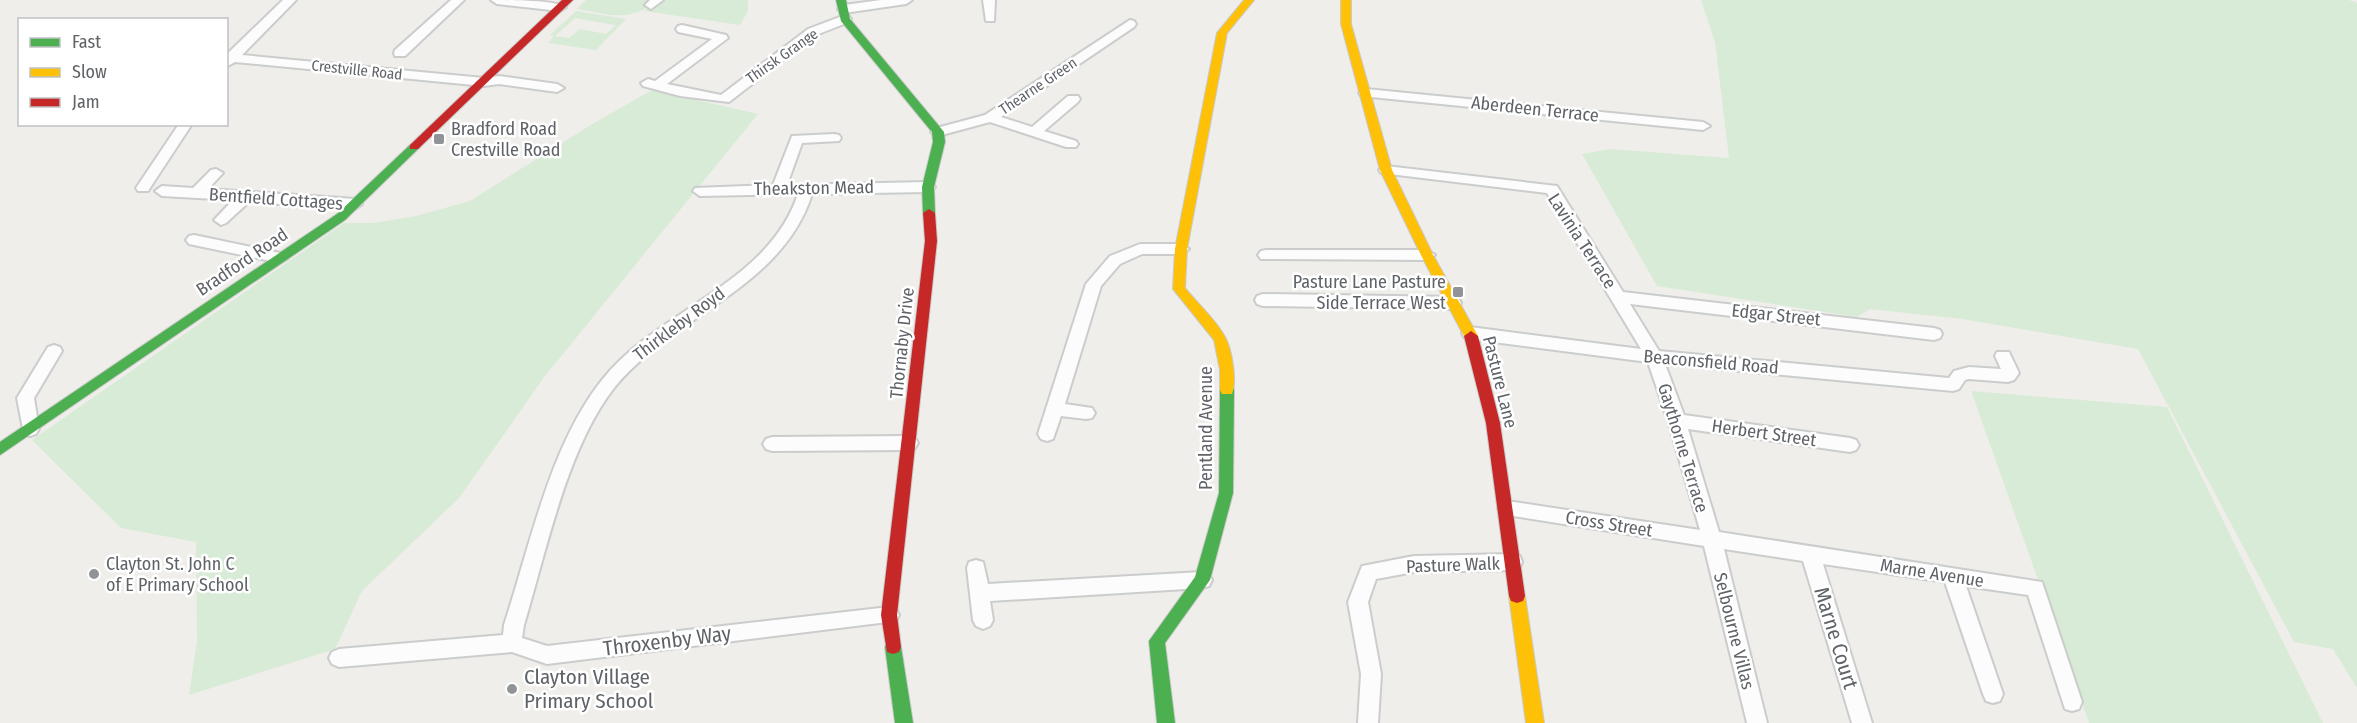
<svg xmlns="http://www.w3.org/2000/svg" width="2357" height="723" font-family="'Fira Sans Condensed',sans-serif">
<rect width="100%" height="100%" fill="#efeeea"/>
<g fill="#d8ebd6" fill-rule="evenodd">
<path d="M 586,0 L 648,0 L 648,7 C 622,22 605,13 577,9 Z"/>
<path d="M 662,0 L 748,0 L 748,11 L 740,25 L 644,11 Z"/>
<path d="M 1701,0 L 2349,0 L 2357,3 L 2357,688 L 2333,649 L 2294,642 L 2138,349 L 1962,319 L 1870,309 L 1857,317 L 1657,286 L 1582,154 L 1610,149 L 1729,158 L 1715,42 Z"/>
<path d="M 576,11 L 626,19 L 596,50 L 548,43 L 554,36 L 550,35 ZM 575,18 L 615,25 L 615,26 L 606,34 L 580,29 L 569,38 L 555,36 Z"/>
<path d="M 652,90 L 758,114 L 545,376 L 459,498 L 362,591 L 335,649 L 189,695 L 197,641 L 196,542 L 121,528 L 32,440 L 344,223 L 373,223 L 416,216 L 470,201 L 589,126 Z"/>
<path d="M 1971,391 L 2167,407 L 2323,723 L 2089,723 Z"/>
</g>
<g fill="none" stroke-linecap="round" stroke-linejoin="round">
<defs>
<g id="street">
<path d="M 283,0 L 296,0 L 242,55 L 484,78 L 499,76 L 557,84 L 564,88 L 557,92 L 499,84 L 484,86 L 235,62 L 226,67 L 226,55 Z"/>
<path d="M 451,0 L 464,0 L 405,56 L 395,56 L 394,53 L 395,50 Z"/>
<path d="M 491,0 C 508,0 554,0 566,7 L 560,11 L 497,4 Z"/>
<path d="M 650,0 L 663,0 L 651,9 L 645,5 Z"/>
<path d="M 881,0 L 912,0 L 906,4 L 844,13 L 838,9 L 844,5 Z"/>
<path d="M 983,0 L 995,0 L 994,21 L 986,21 Z"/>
<path d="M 845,15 L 849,16 L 851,19 L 849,22 L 816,35 L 729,102 L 680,96 L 643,86 L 641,83 L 648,79 L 655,81 L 712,39 L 678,32 L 676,29 L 678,26 L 682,25 L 726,35 L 728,38 L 667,84 L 721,95 L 808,29 Z"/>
<path d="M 1130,20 L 1134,21 L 1136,24 L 1134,27 L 1001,117 L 1032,127 L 1068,96 L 1078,96 L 1080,99 L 1078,102 L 1044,131 L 1076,141 L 1078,144 L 1076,147 L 1066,147 L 990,122 L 938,136 L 931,132 L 933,129 L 985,115 Z"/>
<path d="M 1366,89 L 1703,122 L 1710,126 L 1703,130 L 1361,96 L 1359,93 Z"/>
<path d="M 179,124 L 192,124 L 148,191 L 138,191 L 136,188 Z"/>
<path d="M 834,134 L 839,135 L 841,138 L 839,141 L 802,143 L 787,185 L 928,182 L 935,187 L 928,192 L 812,194 C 782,289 673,315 614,388 C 567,448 546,552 524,625 L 522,638 L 547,646 L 889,607 L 896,609 L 899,615 L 896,621 L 547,664 L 512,652 L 339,667 L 332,664 L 329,658 L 332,652 L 339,649 L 503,635 L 504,625 C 530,546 550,445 602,380 C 658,309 768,285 798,194 L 700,196 L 693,191 L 695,188 L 773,185 L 792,136 Z"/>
<path d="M 1386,166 L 1557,186 L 1623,292 L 1934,328 L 1940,330 L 1942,334 L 1940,338 L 1934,340 L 1630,304 L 1659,351 L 1949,378 L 1954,371 L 1969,367 L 2001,369 L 1995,356 L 1997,352 L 2009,352 L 2019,373 L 2014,380 L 2008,382 L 1969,379 L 1965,380 L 1959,389 L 1953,391 L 1665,364 L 1684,415 L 1850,438 L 1856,440 L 1859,445 L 1856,450 L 1850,452 L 1688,429 L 1719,532 L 2042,582 L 2082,702 L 2079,709 L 2072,711 L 2065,709 L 2028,595 L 1966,586 L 2003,694 L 2000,701 L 1993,703 L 1986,701 L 1983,694 L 1945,582 L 1823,564 L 1872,723 L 1852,723 L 1803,561 L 1724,549 L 1767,723 L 1747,723 L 1704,546 L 1507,515 L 1501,513 L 1498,508 L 1501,503 L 1507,501 L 1700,530 L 1668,421 L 1648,362 L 1470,339 L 1464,337 L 1462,333 L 1464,329 L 1470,327 L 1641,349 L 1547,193 L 1381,173 L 1379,170 Z"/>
<path d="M 216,169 L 223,173 L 208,189 L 355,199 L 362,204 L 355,209 L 249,202 L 226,223 L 221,225 L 214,220 L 233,200 L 162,196 L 155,191 L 162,186 L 193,188 L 211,170 Z"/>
<path d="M 194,235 L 280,253 L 288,258 L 280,263 L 189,244 L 186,240 L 189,236 Z"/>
<path d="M 1140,244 L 1181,244 L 1189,249 L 1181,254 L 1142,254 L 1120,264 L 1101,286 L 1065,404 L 1092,408 L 1095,413 L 1092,418 L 1086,419 L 1061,416 L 1053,439 L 1047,441 L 1041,439 L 1038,434 L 1086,284 L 1110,256 Z"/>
<path d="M 1266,250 L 1427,250 L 1435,255 L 1427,260 L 1261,259 L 1258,255 L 1261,251 Z"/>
<path d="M 1263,294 L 1453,297 L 1459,299 L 1461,303 L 1459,307 L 1453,309 L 1263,306 L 1257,304 L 1255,300 L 1257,296 Z"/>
<path d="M 54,345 L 60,347 L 62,351 L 34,398 L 39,429 L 36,434 L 30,436 L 24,434 L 17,398 L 48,347 Z"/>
<path d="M 909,436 L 915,438 L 918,443 L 915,448 L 909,450 L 772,451 L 766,449 L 763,444 L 766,439 L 772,437 Z"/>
<path d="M 1513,554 L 1520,556 L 1522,562 L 1520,568 L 1513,570 L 1414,572 L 1376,579 L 1368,602 L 1381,674 L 1378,723 L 1358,723 L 1361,674 L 1348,602 L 1362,566 L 1414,556 Z"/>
<path d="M 976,560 L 983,562 L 988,584 L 1202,572 L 1209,574 L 1212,580 L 1209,586 L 1202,588 L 990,601 L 993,620 L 990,626 L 983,629 L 976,626 L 973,620 L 967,568 L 969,562 Z"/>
</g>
<g id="fast">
<path d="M 836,0 L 846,0 L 850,19 L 944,132 L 945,142 L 934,187 L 935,213 L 933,216 L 925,216 L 923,213 L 922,187 L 933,142 L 932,132 L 841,21 Z"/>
<path d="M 414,143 L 420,147 L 418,149 L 345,220 L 0,455 L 0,442 L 337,214 L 410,145 Z"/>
<path d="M 1227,385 L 1232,386 L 1234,390 L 1233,493 L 1210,580 L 1165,643 L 1175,723 L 1157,723 L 1149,641 L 1195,577 L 1219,493 L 1220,390 L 1222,386 Z"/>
<path d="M 893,640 L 899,642 L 901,647 L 913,723 L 895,723 L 885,647 L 887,642 Z"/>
</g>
<g id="slow">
<path d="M 1244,0 L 1254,0 L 1227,33 L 1187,249 L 1185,288 C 1198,304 1216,320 1225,337 C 1232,349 1237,382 1232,394 L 1222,394 L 1220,390 L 1220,370 L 1214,340 L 1173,289 L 1175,249 L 1217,33 Z"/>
<path d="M 1341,0 L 1351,0 L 1351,24 L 1392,170 L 1433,255 L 1478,336 L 1476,339 L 1466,339 L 1464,336 L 1421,255 L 1380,170 L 1341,24 Z"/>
<path d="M 1517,589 L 1523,591 L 1525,596 L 1544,723 L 1526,723 L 1509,596 L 1511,591 Z"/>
</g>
<g id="jam">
<path d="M 562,0 L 573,0 L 418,149 L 410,149 L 410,145 Z"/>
<path d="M 929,209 L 935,213 L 937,241 L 897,615 L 901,647 L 899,652 L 893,654 L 887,652 L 881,615 L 925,241 L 923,213 Z"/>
<path d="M 1471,331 L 1478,336 L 1500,423 L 1525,596 L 1523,601 L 1517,603 L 1511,601 L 1509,596 L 1486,423 L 1464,336 Z"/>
</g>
</defs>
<use href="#street" stroke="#cbcccc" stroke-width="4"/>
<use href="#fast" stroke="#cacacb" stroke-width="2"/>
<use href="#slow" stroke="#cacacb" stroke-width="2"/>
<use href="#jam" stroke="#cacacb" stroke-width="2"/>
<use href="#street" fill="#fdfcfc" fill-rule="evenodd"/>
<use href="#fast" fill="#4caf50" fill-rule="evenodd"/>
<use href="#slow" fill="#ffc107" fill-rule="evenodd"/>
<use href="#jam" fill="#c62828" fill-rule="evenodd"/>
</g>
<g fill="#919496" stroke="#fff" stroke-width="2">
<rect x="433" y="133" width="12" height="12" rx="3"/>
<rect x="1452" y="286" width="12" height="12" rx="3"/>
<circle cx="94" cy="574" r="6"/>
<circle cx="512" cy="689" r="6"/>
</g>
<g text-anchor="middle" stroke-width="5" stroke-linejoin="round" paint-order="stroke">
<g font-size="15" fill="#5f6368" stroke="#fff">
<text transform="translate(782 56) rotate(-35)" y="5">Thirsk Grange</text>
<text transform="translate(357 70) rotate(6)" y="5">Crestville Road</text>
<text transform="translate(1038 86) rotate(-34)" y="5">Thearne Green</text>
</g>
<g font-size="18" fill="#5f6368" stroke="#fff">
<text transform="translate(1535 109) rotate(6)" y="6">Aberdeen Terrace</text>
<text transform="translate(814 188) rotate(-1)" y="6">Theakston Mead</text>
<text transform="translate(276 199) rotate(4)" y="6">Bentfield Cottages</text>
<text transform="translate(1582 241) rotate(57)" y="6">Lavinia Terrace</text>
<text transform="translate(242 262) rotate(-34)" y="6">Bradford Road</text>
<text transform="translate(1776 315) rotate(6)" y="6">Edgar Street</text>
<text transform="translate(679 324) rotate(-37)" y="6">Thirkleby Royd</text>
<text transform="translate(902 343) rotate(-84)" y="6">Thornaby Drive</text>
<text transform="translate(1711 362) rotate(5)" y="6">Beaconsfield Road</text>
<text transform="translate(1500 382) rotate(76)" y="6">Pasture Lane</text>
<text transform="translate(1206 428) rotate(-90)" y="6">Pentland Avenue</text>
<text transform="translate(1764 433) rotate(8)" y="6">Herbert Street</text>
<text transform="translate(1683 448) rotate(73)" y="6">Gaythorne Terrace</text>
<text transform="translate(1609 524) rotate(9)" y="6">Cross Street</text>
<text transform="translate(1453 565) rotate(-2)" y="6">Pasture Walk</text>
<text transform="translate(1932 573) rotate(9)" y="6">Marne Avenue</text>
<text transform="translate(1734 631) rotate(76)" y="6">Selbourne Villas</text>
</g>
<g font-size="18" fill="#5f6368" stroke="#fff" text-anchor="start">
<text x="451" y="135">Bradford Road<tspan x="451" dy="21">Crestville Road</tspan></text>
<text x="1446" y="288" text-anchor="end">Pasture Lane Pasture<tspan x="1446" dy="21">Side Terrace West</tspan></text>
<text x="106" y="570">Clayton St. John C<tspan x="106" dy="21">of E Primary School</tspan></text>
</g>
<g font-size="21" fill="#5f6368" stroke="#fff">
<text transform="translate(1836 638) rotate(73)" y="7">Marne Court</text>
<text transform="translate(667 641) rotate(-7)" y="7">Throxenby Way</text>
</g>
<g font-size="21" fill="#5f6368" stroke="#fff" text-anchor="start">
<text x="524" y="684">Clayton Village<tspan x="524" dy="24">Primary School</tspan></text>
</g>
</g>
<rect x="18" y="18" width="210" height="108" fill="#ffffff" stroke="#bfc1c3" stroke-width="1.5"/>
<rect x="30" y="38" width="30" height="9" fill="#4caf50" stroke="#bfc1c3" stroke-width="1.5"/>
<text x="72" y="48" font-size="18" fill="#5f6368">Fast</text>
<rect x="30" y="68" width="30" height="9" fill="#ffc107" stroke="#bfc1c3" stroke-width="1.5"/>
<text x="72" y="78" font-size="18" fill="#5f6368">Slow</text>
<rect x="30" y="98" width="30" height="9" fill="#c62828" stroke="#bfc1c3" stroke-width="1.5"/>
<text x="72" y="108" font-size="18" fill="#5f6368">Jam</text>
</svg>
